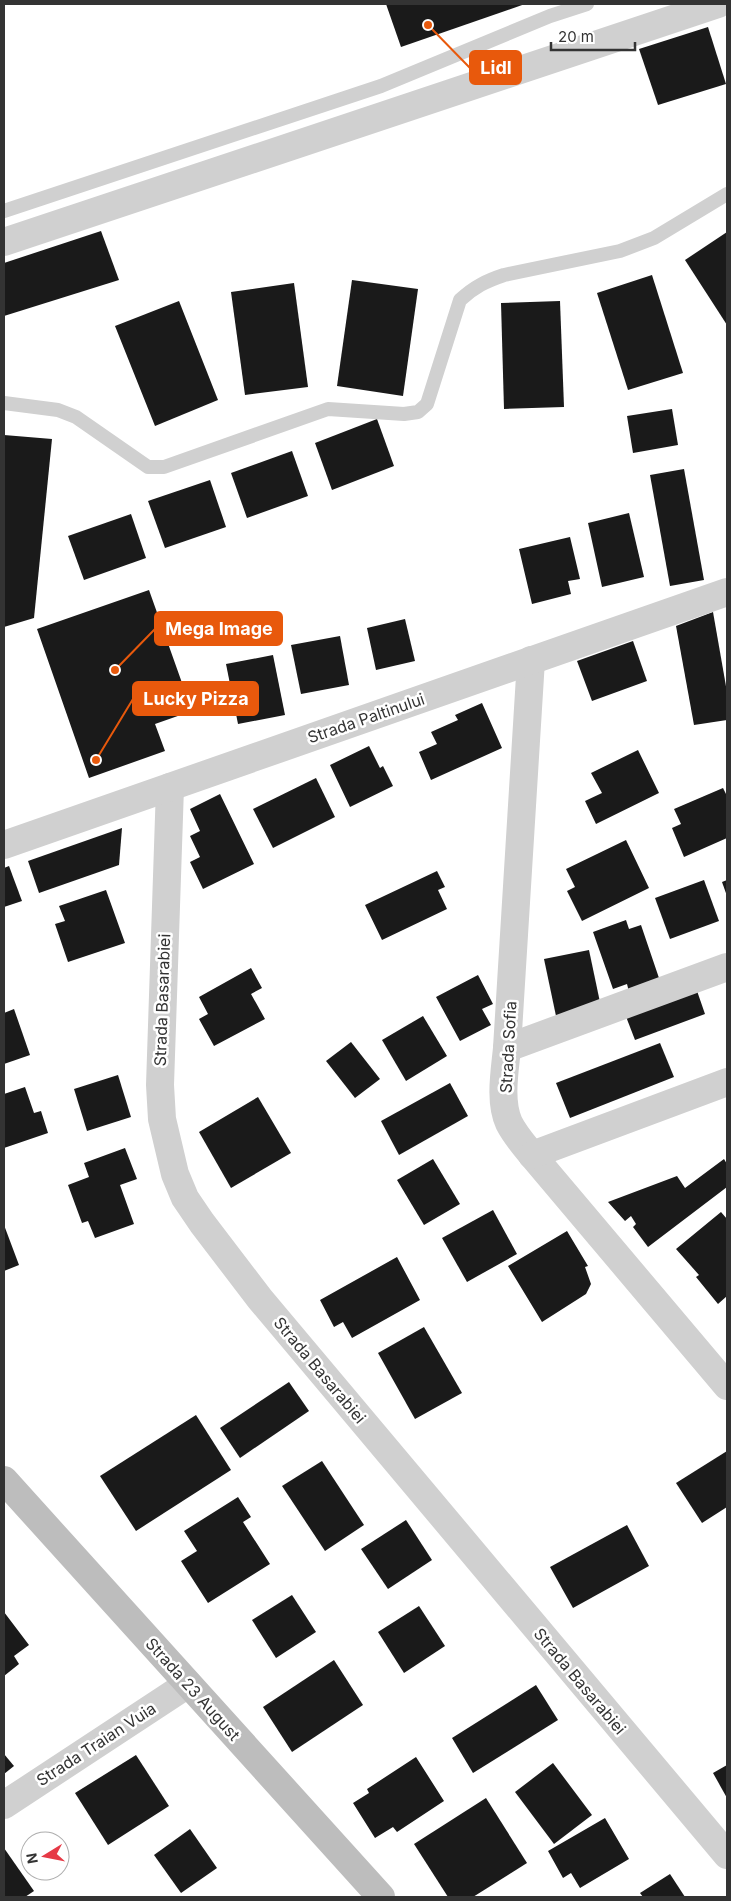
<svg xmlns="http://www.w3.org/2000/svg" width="731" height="1901" font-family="Inter,sans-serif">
<rect width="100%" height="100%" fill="#fff"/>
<g fill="#1a1a1a">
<path d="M 386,4 L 525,4 L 401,47 Z"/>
<path d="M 708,27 L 726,84 L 658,105 L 639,49 Z"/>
<path d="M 101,231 L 119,280 L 4,316 L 4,263 Z"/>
<path d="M 727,232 L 727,325 L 685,260 Z"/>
<path d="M 652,275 L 683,373 L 628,390 L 597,293 Z"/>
<path d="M 352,280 L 418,289 L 403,396 L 337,386 Z"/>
<path d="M 294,283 L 308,387 L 245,395 L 231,292 Z"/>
<path d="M 179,301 L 218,400 L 155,426 L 115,326 Z"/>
<path d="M 560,301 L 564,407 L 504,409 L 501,303 Z"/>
<path d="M 672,409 L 678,445 L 633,453 L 627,416 Z"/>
<path d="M 377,419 L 394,466 L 332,490 L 315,443 Z"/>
<path d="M 4,435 L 52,439 L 34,618 L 4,627 Z"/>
<path d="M 292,451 L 308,496 L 247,518 L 231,473 Z"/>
<path d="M 684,469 L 704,580 L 670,586 L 650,475 Z"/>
<path d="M 210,480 L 226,527 L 165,548 L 148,501 Z"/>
<path d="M 629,513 L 644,577 L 602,587 L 588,523 Z"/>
<path d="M 131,514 L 146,558 L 84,580 L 68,536 Z"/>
<path d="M 570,537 L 580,579 L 568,581 L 571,594 L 532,604 L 519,549 Z"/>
<path d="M 149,590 L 192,711 L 155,724 L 165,751 L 89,778 L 37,629 Z"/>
<path d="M 713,612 L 727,692 L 727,720 L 694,725 L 676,626 Z"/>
<path d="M 405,619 L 415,661 L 376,670 L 367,628 Z"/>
<path d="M 340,636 L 349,685 L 301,694 L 291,645 Z"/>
<path d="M 633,641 L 647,681 L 592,701 L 577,661 Z"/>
<path d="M 273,655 L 285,715 L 238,724 L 226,664 Z"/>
<path d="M 482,703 L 502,748 L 431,780 L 419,752 L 437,744 L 431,732 L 458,720 L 455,715 Z"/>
<path d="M 369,746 L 380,768 L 383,766 L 393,786 L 350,807 L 330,765 Z"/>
<path d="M 638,750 L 659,793 L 596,824 L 585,801 L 602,793 L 591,773 Z"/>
<path d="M 316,778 L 335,817 L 273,848 L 253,809 Z"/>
<path d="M 723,788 L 727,796 L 727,838 L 684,857 L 672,828 L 681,824 L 674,809 Z"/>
<path d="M 220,794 L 254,864 L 203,889 L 190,862 L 200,857 L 190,836 L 200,831 L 190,809 Z"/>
<path d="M 122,828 L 119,865 L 39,893 L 28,861 Z"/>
<path d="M 626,840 L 649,888 L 582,921 L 567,891 L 575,887 L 566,869 Z"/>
<path d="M 9,866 L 22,901 L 4,907 L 4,868 Z"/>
<path d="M 437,871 L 445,887 L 438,890 L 447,909 L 382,940 L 365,905 Z"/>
<path d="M 704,880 L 719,921 L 670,939 L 655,898 Z"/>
<path d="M 727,880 L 727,896 L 722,882 Z"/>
<path d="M 106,890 L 125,943 L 68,962 L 55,924 L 65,921 L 59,906 Z"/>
<path d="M 626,920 L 629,929 L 641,925 L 660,981 L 629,992 L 627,984 L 613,989 L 593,932 Z"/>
<path d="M 589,950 L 601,1007 L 556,1016 L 544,959 Z"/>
<path d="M 251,968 L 262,988 L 251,994 L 265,1019 L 214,1046 L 199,1019 L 208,1014 L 199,997 Z"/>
<path d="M 478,975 L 493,1004 L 482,1009 L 491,1025 L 460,1041 L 436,997 Z"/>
<path d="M 696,988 L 705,1014 L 635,1040 L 625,1014 Z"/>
<path d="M 14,1009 L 30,1055 L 4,1064 L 4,1013 Z"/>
<path d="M 423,1016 L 447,1056 L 406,1081 L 382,1040 Z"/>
<path d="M 351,1042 L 380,1079 L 355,1098 L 326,1061 Z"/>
<path d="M 660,1043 L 674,1077 L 570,1118 L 556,1083 Z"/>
<path d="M 118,1075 L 131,1117 L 87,1131 L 74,1089 Z"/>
<path d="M 450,1083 L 468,1116 L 399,1155 L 381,1121 Z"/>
<path d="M 25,1087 L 34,1113 L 41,1111 L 48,1133 L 4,1148 L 4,1094 Z"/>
<path d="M 258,1097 L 291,1153 L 231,1188 L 199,1132 Z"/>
<path d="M 125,1148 L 137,1179 L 120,1185 L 134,1224 L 95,1238 L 88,1221 L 82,1223 L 68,1185 L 89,1177 L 84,1163 Z"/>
<path d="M 433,1159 L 460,1204 L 424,1225 L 397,1180 Z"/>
<path d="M 724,1159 L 727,1164 L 727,1187 L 648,1247 L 633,1227 L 636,1224 L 631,1216 L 625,1221 L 608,1202 L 677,1176 L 685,1188 Z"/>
<path d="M 493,1210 L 517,1254 L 467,1282 L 442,1238 Z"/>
<path d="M 721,1212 L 727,1219 L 727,1296 L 718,1304 L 696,1277 L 699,1275 L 676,1249 Z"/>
<path d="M 4,1225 L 19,1265 L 4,1271 Z"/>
<path d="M 567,1231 L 588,1266 L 585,1267 L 591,1284 L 586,1294 L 542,1322 L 508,1266 Z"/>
<path d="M 397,1257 L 420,1300 L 352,1338 L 343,1322 L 334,1327 L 320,1300 Z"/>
<path d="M 424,1327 L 462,1393 L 415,1419 L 378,1353 Z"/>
<path d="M 289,1382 L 309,1411 L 240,1458 L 220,1428 Z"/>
<path d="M 196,1415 L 231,1470 L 136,1531 L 100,1476 Z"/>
<path d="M 727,1451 L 727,1507 L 702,1523 L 676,1483 Z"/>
<path d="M 322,1461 L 364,1525 L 325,1551 L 282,1486 Z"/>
<path d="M 238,1497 L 251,1517 L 243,1522 L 270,1564 L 208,1603 L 181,1561 L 197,1551 L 184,1531 Z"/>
<path d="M 406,1520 L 432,1560 L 388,1589 L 361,1549 Z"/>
<path d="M 627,1525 L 649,1566 L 573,1608 L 550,1567 Z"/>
<path d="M 292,1595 L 316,1632 L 276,1658 L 252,1620 Z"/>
<path d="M 419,1606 L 445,1646 L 404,1673 L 378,1632 Z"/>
<path d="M 4,1612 L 29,1645 L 14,1656 L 19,1664 L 4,1676 Z"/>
<path d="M 334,1660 L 363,1705 L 292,1752 L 263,1707 Z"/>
<path d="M 536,1685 L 558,1720 L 473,1773 L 452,1738 Z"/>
<path d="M 4,1754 L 14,1766 L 4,1774 Z"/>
<path d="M 136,1755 L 169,1806 L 108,1845 L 75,1793 Z"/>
<path d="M 416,1757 L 444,1801 L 397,1832 L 393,1827 L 375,1838 L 353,1803 L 369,1793 L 367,1789 Z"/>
<path d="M 553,1763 L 592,1815 L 554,1844 L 515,1792 Z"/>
<path d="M 727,1765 L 727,1798 L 713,1773 Z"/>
<path d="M 486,1798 L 527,1863 L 473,1897 L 448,1897 L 414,1844 Z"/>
<path d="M 605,1818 L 629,1859 L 580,1888 L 571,1873 L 563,1878 L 548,1851 Z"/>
<path d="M 190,1829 L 217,1868 L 181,1893 L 154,1855 Z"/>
<path d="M 4,1848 L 34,1891 L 25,1897 L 4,1897 Z"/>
<path d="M 670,1874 L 685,1897 L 643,1897 L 640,1893 Z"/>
</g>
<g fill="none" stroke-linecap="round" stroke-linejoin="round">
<g stroke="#d0d0d0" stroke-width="14">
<path d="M 4,211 L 381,86 L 550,16 L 587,4"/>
<path d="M 4,403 L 58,410 L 76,417 L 148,467 L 164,467 L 328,409 L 404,414 L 418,412 L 427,404 L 460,300 C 474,287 486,281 504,275 L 620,251 L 654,238 L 727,194"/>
</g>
<g stroke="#d0d0d0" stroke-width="28">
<path d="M 4,242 L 718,4"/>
<path d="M 531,660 L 507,1048 C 505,1070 499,1101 509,1123 C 515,1135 524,1145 532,1155 L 727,1386"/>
<path d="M 170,787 L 160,1085 L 162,1119 L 175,1174 L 185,1198 L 202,1223 L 260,1299 L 727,1855"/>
<path d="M 4,845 L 727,592"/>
<path d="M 507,1048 L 727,967"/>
<path d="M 532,1155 L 727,1082"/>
<path d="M 4,1805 L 188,1684"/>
</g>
<path stroke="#bdbdbd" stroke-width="28" d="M 4,1480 L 381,1897"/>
</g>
<g text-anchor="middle" stroke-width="5" stroke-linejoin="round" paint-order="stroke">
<g font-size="16" fill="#333" stroke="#fff">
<text transform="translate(366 718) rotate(-19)" y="6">Strada Paltinului</text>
<text transform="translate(162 1000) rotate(-88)" y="6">Strada Basarabiei</text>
<text transform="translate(508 1047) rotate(-87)" y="6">Strada Sofia</text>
<text transform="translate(320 1370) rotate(50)" y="6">Strada Basarabiei</text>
<text transform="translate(580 1681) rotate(50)" y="6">Strada Basarabiei</text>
<text transform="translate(193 1689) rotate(48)" y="6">Strada 23 August</text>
<text transform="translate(96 1744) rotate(-33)" y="6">Strada Traian Vuia</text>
</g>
</g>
<path fill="none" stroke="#e8590c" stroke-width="2" d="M428 25L470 68M115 670L155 629M96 760L133 699"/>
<g fill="#e8590c" stroke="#fff" stroke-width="2">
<circle cx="428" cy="25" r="5"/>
<circle cx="115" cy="670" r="5"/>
<circle cx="96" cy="760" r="5"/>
</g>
<g fill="#e8590c" stroke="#e8590c" stroke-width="2">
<rect x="470" y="51" width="51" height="33" rx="5"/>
<rect x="155" y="612" width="127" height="33" rx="5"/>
<rect x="133" y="682" width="125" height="33" rx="5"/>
</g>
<g font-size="18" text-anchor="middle" font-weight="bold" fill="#fff">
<text x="496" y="74">Lidl</text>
<text x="219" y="635">Mega Image</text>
<text x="196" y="705">Lucky Pizza</text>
</g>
<rect width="731" height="1901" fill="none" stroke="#333333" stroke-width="10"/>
<g transform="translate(45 1856) rotate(260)"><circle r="24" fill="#ffffff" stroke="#adadad"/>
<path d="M0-4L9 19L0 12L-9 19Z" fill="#e63946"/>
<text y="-8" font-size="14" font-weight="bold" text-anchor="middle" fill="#333333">N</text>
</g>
<path d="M551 42v8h84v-8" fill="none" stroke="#333333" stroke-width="2.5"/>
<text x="558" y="42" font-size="15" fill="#333333" stroke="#ffffff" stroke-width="4" paint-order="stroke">20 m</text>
</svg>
